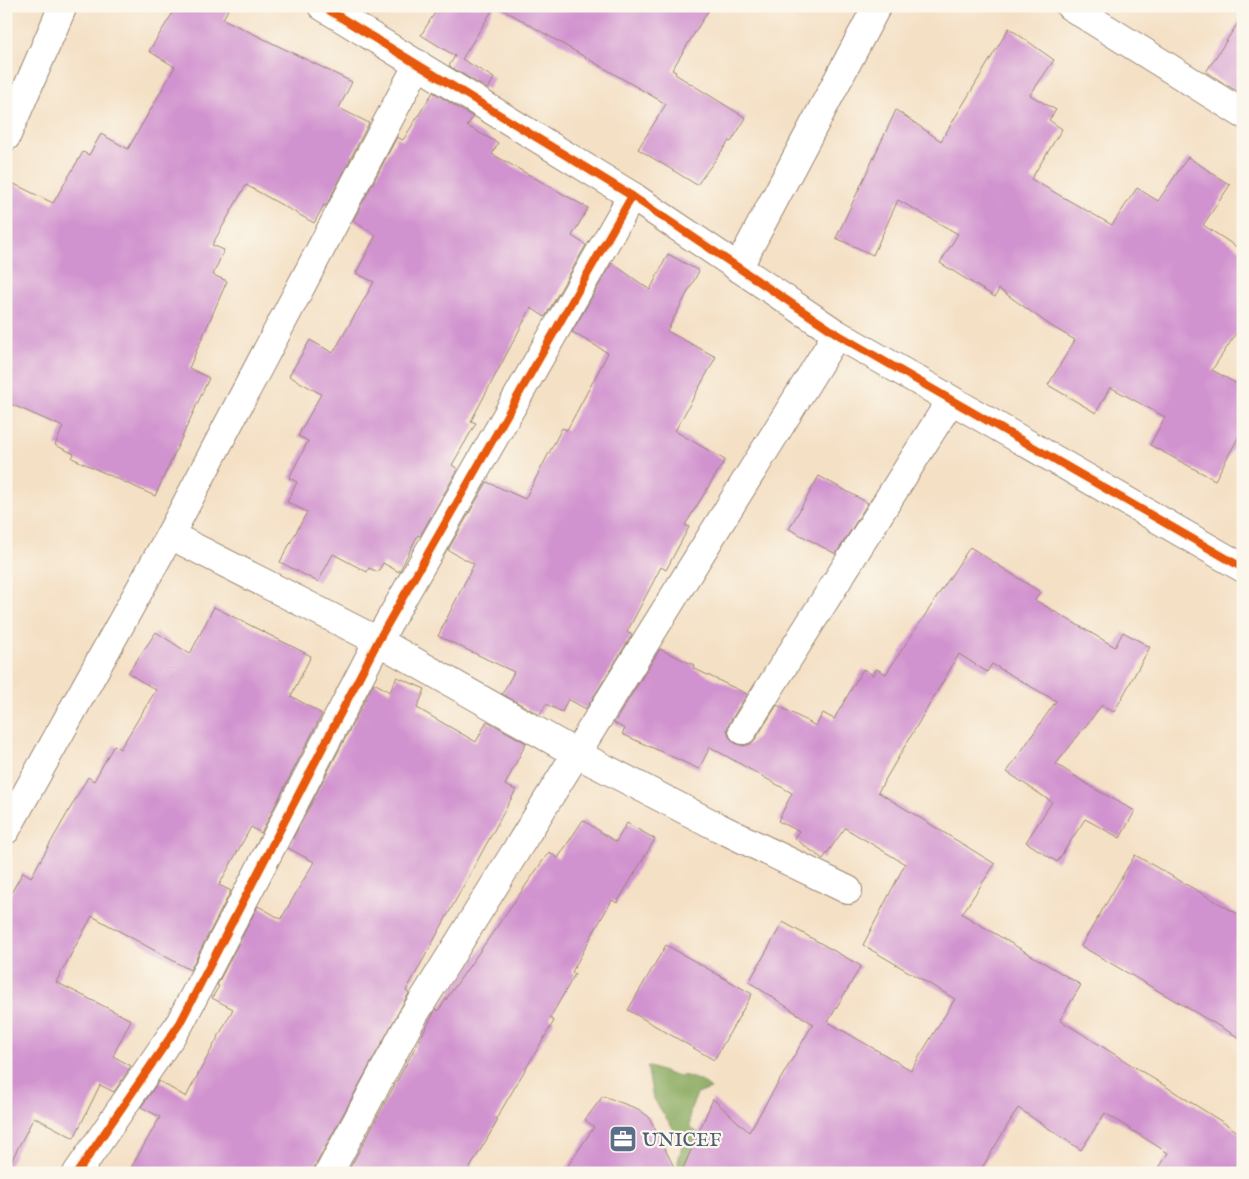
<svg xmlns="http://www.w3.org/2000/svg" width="1249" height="1179" font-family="'IM FELL English',serif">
<rect width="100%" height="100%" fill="#fbf7ec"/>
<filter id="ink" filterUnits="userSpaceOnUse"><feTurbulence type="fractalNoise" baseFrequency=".02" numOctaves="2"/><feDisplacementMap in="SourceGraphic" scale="10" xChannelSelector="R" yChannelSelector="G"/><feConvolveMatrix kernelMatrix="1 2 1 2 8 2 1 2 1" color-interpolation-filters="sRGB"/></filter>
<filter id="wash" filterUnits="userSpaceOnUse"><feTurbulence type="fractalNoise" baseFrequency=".0096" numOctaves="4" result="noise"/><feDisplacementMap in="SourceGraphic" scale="20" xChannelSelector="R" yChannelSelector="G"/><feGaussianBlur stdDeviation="1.12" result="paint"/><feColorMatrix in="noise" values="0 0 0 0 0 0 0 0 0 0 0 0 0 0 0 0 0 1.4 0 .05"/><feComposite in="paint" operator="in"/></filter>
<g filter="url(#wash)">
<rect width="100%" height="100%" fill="#f4e0c5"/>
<path fill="#88a95d" stroke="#626a3e" d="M 647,1066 L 672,1075 L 687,1076 L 701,1081 L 711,1089 L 697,1094 L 690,1111 L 690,1127 L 701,1135 L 740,1173 L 679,1173 L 678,1162 L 682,1146 L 673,1128 L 653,1098 Z"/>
<g id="blocks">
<g fill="#d193cf">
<path d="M 177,6 L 230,6 L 223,19 L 352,82 L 339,108 L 369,123 L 326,206 L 324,205 L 314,223 L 246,185 L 212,245 L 224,250 L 213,275 L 227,281 L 189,368 L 209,378 L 155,496 L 72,458 L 74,454 L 55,445 L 63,427 L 6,402 L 6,180 L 53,203 L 83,152 L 89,155 L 101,134 L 128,149 L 175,67 L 149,51 Z"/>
<path d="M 439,6 L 495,6 L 462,59 L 494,78 L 488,89 L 449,66 L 455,56 L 421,35 Z"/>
<path d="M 497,6 L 711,6 L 672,70 L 676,72 L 675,74 L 746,118 L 731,142 L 729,141 L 697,185 L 638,149 L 666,104 Z"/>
<path d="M 1243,15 L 1243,95 L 1206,72 Z"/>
<path d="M 1009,28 L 1054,60 L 1030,95 L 1056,110 L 1049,120 L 1062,129 L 1031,179 L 1112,225 L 1137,188 L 1158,201 L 1188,157 L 1230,185 L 1203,225 L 1243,251 L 1243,323 L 1212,370 L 1243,387 L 1243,429 L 1215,480 L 1150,445 L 1165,417 L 1110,387 L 1096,413 L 1048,385 L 1075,340 L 1051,326 L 999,289 L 995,297 L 940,263 L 958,234 L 898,200 L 873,255 L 836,238 L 896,110 L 941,141 Z"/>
<path d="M 433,92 L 473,117 L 467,126 L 498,143 L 492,154 L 588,208 L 572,236 L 586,245 L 545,317 L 531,308 L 471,421 L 476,423 L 452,465 L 458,469 L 420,536 L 418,535 L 399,572 L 383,563 L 378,572 L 369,568 L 367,572 L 333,554 L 318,582 L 280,562 L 307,512 L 287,502 L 297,482 L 289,478 L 308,441 L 298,436 L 321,394 L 289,376 L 310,340 L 333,353 L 374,282 L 356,273 L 376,235 L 353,221 L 397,137 L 403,140 Z"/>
<path d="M 668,254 L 699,271 L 667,331 L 716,357 L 675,431 L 725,460 L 685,525 L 689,527 L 666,570 L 661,567 L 627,632 L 632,635 L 586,709 L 568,699 L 562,712 L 546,704 L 540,715 L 502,694 L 514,672 L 438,636 L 474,564 L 448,550 L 487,482 L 525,499 L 562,428 L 567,430 L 608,353 L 572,332 L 612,263 L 650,290 Z"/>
<path d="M 819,476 L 868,503 L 836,554 L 789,529 Z"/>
<path d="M 970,547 L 1040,592 L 1035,600 L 1115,647 L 1123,632 L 1150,647 L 1114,712 L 1102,705 L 1056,764 L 1095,789 L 1135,811 L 1120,838 L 1085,819 L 1057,862 L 1026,842 L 1052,802 L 1007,772 L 1056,701 L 992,664 L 987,672 L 959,654 L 878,792 L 995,864 L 962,914 L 1081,985 L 1060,1020 L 1243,1135 L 1243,1173 L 1156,1173 L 1168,1153 L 1105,1113 L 1081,1150 L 1018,1108 L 979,1173 L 681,1173 L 713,1099 L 749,1132 L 813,1024 L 749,982 L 783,922 L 861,966 L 828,1022 L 911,1070 L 955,999 L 863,945 L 905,864 L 845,828 L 823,859 L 794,838 L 799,831 L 778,821 L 792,793 L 710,747 L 699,769 L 622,734 L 625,729 L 614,723 L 660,649 L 694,665 L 693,668 L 747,694 L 730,722 L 727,729 L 729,737 L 735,743 L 743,746 L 751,744 L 756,738 L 777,705 L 816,726 L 823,713 L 834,719 L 863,669 L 873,675 L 877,669 L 886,674 Z"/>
<path d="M 214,607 L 311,656 L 291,696 L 322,714 L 261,833 L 251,827 L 219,885 L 231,891 L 190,970 L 92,916 L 56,982 L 131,1020 L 113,1056 L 131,1066 L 114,1092 L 100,1085 L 74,1138 L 34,1117 L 6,1171 L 6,902 L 23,872 L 31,877 L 88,777 L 94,781 L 114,745 L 120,749 L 156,690 L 128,673 L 156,632 L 190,654 Z"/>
<path d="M 397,677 L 425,689 L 417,708 L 476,742 L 487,721 L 526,743 L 505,785 L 516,790 L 406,991 L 409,993 L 315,1166 L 313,1173 L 128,1173 L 160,1117 L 141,1107 L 159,1081 L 186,1097 L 233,1009 L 212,998 L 219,986 L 217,985 L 258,906 L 281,919 L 314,862 L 288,848 L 374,683 L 390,692 Z"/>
<path d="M 583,820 L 616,842 L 627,823 L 655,839 L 617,903 L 612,900 L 592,935 L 572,972 L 575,974 L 550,1018 L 554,1021 L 496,1119 L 498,1120 L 467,1173 L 347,1173 L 436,1009 L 438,1011 L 549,852 L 558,858 Z"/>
<path d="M 1135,855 L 1243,917 L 1243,1040 L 1081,946 Z"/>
<path d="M 666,945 L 752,994 L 714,1060 L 628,1010 Z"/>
<path d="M 603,1096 L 638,1109 L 649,1117 L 677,1173 L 563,1173 L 594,1127 L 585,1120 Z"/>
</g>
</g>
</g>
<g filter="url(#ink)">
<use href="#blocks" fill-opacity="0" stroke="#988572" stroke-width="1"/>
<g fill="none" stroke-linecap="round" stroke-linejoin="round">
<defs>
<g id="minor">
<path d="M 322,6 L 632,196 L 837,334 L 1243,568"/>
<path d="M 1070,6 L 1243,114"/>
<path d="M 6,137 L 63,6"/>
<path d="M 738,268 L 877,6"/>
<path d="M 170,535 L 378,641 L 577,754 L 720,828 L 848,890"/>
<path d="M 743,730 L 951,400"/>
<path d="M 6,830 L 170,535 L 418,64"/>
<path d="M 77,1173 L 180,1023 L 378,641 L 632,196"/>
<path d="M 329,1173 L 412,1018 L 837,334"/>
</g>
</defs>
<use href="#minor" stroke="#988572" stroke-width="30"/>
<use href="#minor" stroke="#fff" stroke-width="28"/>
<defs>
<g id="cycleway">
<path d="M 322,6 L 632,196 L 837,334 L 1243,568"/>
<path d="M 77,1173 L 180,1023 L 378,641 L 632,196"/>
</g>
</defs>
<use href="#cycleway" stroke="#fbf7ec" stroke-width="11"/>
<use href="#cycleway" stroke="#e8590c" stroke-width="8"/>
</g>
</g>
<defs>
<symbol id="office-square" viewBox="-11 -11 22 22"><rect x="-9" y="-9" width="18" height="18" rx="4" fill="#5c6f8a" stroke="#fbf7ec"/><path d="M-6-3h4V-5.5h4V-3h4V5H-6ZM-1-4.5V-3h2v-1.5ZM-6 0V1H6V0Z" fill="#fff"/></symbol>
</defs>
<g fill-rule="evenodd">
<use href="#office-square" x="607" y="1123" width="32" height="32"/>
</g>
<g text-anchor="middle" stroke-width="4.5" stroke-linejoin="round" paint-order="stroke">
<g font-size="19" fill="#4e5e75" stroke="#fbf7ec" text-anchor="start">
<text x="642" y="1146">UNICEF</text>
</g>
</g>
<rect width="1249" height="1179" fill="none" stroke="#fbf7ec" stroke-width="25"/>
</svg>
